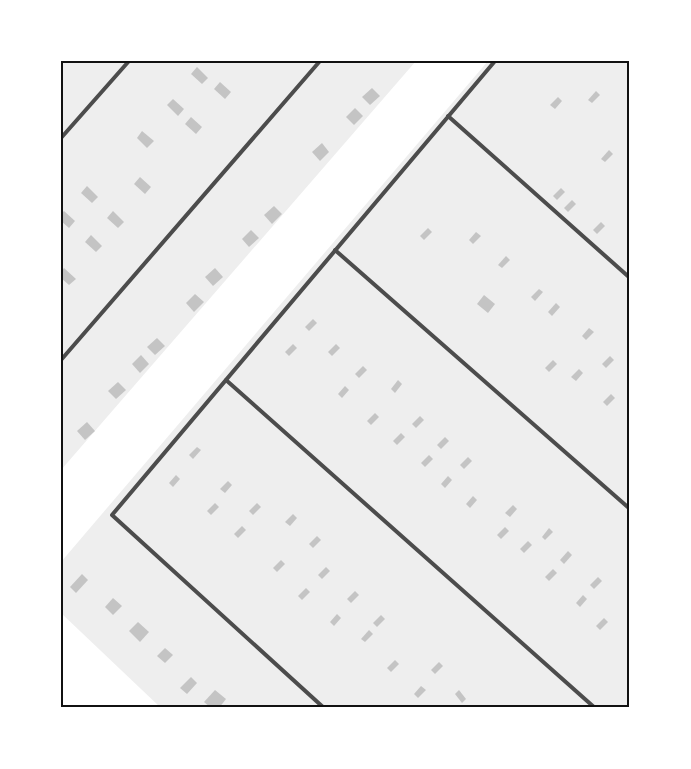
<svg xmlns="http://www.w3.org/2000/svg" width="691" height="769" font-family="'Source Sans 3',sans-serif">
<rect width="100%" height="100%" fill="#fff"/>
<g fill="#eee">
<path d="M 61,61 L 416,61 L 61,470 Z"/>
<path d="M 488,61 L 630,61 L 630,708 L 161,708 L 61,613 L 61,562 Z"/>
</g>
<g fill="#c4c4c4">
<path d="M 197,67 L 208,78 L 202,84 L 191,74 Z"/>
<path d="M 220,82 L 231,92 L 225,99 L 214,89 Z"/>
<path d="M 372,88 L 380,96 L 370,105 L 362,97 Z"/>
<path d="M 596,91 L 600,95 L 592,103 L 588,100 Z"/>
<path d="M 558,97 L 562,101 L 555,109 L 550,105 Z"/>
<path d="M 173,99 L 184,109 L 178,116 L 167,105 Z"/>
<path d="M 355,108 L 363,116 L 354,125 L 346,117 Z"/>
<path d="M 191,117 L 202,127 L 196,134 L 185,124 Z"/>
<path d="M 142,131 L 154,141 L 147,148 L 137,138 Z"/>
<path d="M 322,143 L 329,152 L 320,161 L 312,152 Z"/>
<path d="M 609,150 L 613,154 L 605,162 L 601,159 Z"/>
<path d="M 140,177 L 151,187 L 145,194 L 134,184 Z"/>
<path d="M 87,186 L 98,197 L 92,203 L 81,193 Z"/>
<path d="M 561,188 L 565,192 L 557,200 L 553,196 Z"/>
<path d="M 572,200 L 576,204 L 568,212 L 564,208 Z"/>
<path d="M 274,206 L 282,214 L 272,224 L 264,215 Z"/>
<path d="M 64,211 L 75,221 L 69,228 L 61,221 L 61,214 Z"/>
<path d="M 113,211 L 124,222 L 118,228 L 107,218 Z"/>
<path d="M 601,222 L 605,226 L 597,234 L 593,230 Z"/>
<path d="M 428,228 L 432,232 L 424,240 L 420,236 Z"/>
<path d="M 251,230 L 259,238 L 249,247 L 242,239 Z"/>
<path d="M 476,232 L 481,236 L 473,244 L 469,240 Z"/>
<path d="M 91,235 L 102,246 L 96,252 L 85,242 Z"/>
<path d="M 506,256 L 510,260 L 502,268 L 498,265 Z"/>
<path d="M 64,268 L 76,279 L 69,285 L 61,278 L 61,272 Z"/>
<path d="M 215,268 L 223,277 L 213,286 L 205,277 Z"/>
<path d="M 539,289 L 543,292 L 535,301 L 531,297 Z"/>
<path d="M 195,294 L 204,302 L 194,312 L 186,303 Z"/>
<path d="M 484,295 L 495,304 L 488,313 L 477,304 Z"/>
<path d="M 556,303 L 560,307 L 552,316 L 548,312 Z"/>
<path d="M 313,319 L 317,323 L 309,331 L 305,327 Z"/>
<path d="M 589,328 L 594,332 L 586,340 L 582,336 Z"/>
<path d="M 157,338 L 165,346 L 155,355 L 147,347 Z"/>
<path d="M 293,344 L 297,348 L 289,356 L 285,352 Z"/>
<path d="M 336,344 L 340,348 L 332,356 L 328,352 Z"/>
<path d="M 141,355 L 149,364 L 140,373 L 132,364 Z"/>
<path d="M 610,356 L 614,360 L 606,368 L 602,364 Z"/>
<path d="M 553,360 L 557,364 L 549,372 L 545,368 Z"/>
<path d="M 363,366 L 367,370 L 359,378 L 355,374 Z"/>
<path d="M 579,369 L 583,373 L 576,381 L 571,377 Z"/>
<path d="M 398,380 L 402,384 L 395,393 L 391,389 Z"/>
<path d="M 118,382 L 126,390 L 116,399 L 108,391 Z"/>
<path d="M 345,386 L 349,390 L 342,398 L 338,394 Z"/>
<path d="M 611,394 L 615,398 L 607,406 L 603,402 Z"/>
<path d="M 375,413 L 379,417 L 371,425 L 367,421 Z"/>
<path d="M 420,416 L 424,420 L 416,428 L 412,424 Z"/>
<path d="M 87,422 L 95,431 L 85,440 L 77,431 Z"/>
<path d="M 401,433 L 405,437 L 397,445 L 393,441 Z"/>
<path d="M 445,437 L 449,441 L 441,449 L 437,445 Z"/>
<path d="M 197,447 L 201,450 L 193,459 L 189,455 Z"/>
<path d="M 429,455 L 433,459 L 425,467 L 421,463 Z"/>
<path d="M 468,457 L 472,461 L 464,469 L 460,465 Z"/>
<path d="M 176,475 L 180,479 L 173,487 L 169,483 Z"/>
<path d="M 448,476 L 452,480 L 445,488 L 441,484 Z"/>
<path d="M 228,481 L 232,485 L 225,493 L 220,489 Z"/>
<path d="M 473,496 L 477,500 L 470,508 L 466,504 Z"/>
<path d="M 215,503 L 219,507 L 211,515 L 207,511 Z"/>
<path d="M 257,503 L 261,507 L 253,515 L 249,511 Z"/>
<path d="M 513,505 L 517,509 L 510,517 L 505,513 Z"/>
<path d="M 293,514 L 297,518 L 290,526 L 285,522 Z"/>
<path d="M 242,526 L 246,530 L 238,538 L 234,534 Z"/>
<path d="M 505,527 L 509,531 L 501,539 L 497,535 Z"/>
<path d="M 549,528 L 553,532 L 545,540 L 542,537 Z"/>
<path d="M 317,536 L 321,540 L 313,548 L 309,544 Z"/>
<path d="M 528,541 L 532,545 L 524,553 L 520,549 Z"/>
<path d="M 568,551 L 572,555 L 564,564 L 560,560 Z"/>
<path d="M 281,560 L 285,564 L 277,572 L 273,568 Z"/>
<path d="M 326,567 L 330,571 L 322,579 L 318,575 Z"/>
<path d="M 553,569 L 557,573 L 549,581 L 545,577 Z"/>
<path d="M 82,574 L 88,580 L 76,593 L 70,587 Z"/>
<path d="M 598,577 L 602,581 L 594,589 L 590,585 Z"/>
<path d="M 306,588 L 310,592 L 302,600 L 298,596 Z"/>
<path d="M 355,591 L 359,595 L 351,603 L 347,599 Z"/>
<path d="M 583,595 L 587,599 L 580,607 L 576,603 Z"/>
<path d="M 113,598 L 122,606 L 113,615 L 105,607 Z"/>
<path d="M 337,614 L 341,618 L 334,626 L 330,622 Z"/>
<path d="M 381,615 L 385,619 L 377,627 L 373,623 Z"/>
<path d="M 604,618 L 608,622 L 600,630 L 596,626 Z"/>
<path d="M 138,622 L 149,632 L 140,642 L 129,631 Z"/>
<path d="M 369,630 L 373,634 L 365,642 L 361,639 Z"/>
<path d="M 165,648 L 173,655 L 165,663 L 157,656 Z"/>
<path d="M 395,660 L 399,664 L 391,672 L 387,668 Z"/>
<path d="M 439,662 L 443,666 L 435,674 L 431,670 Z"/>
<path d="M 191,677 L 197,683 L 187,694 L 180,688 Z"/>
<path d="M 421,686 L 426,690 L 418,698 L 414,694 Z"/>
<path d="M 215,690 L 226,699 L 219,708 L 211,708 L 204,702 Z"/>
<path d="M 459,690 L 466,699 L 462,703 L 455,694 Z"/>
</g>
<g fill="none" stroke-linecap="round" stroke-linejoin="round">
<g stroke="#4c4c4c" stroke-width="4">
<path d="M 448,116 L 630,278"/>
<path d="M 61,138 L 129,61"/>
<path d="M 335,250 L 630,509"/>
<path d="M 61,360 L 320,61"/>
<path d="M 226,380 L 595,708"/>
<path d="M 324,708 L 112,515 L 495,61"/>
</g>
</g>
<rect width="691" height="769" fill="none" stroke="#ffffff" stroke-width="125"/>
<rect x="62" y="62" width="566" height="644" fill="none" stroke="#111" stroke-width="2"/>
</svg>
